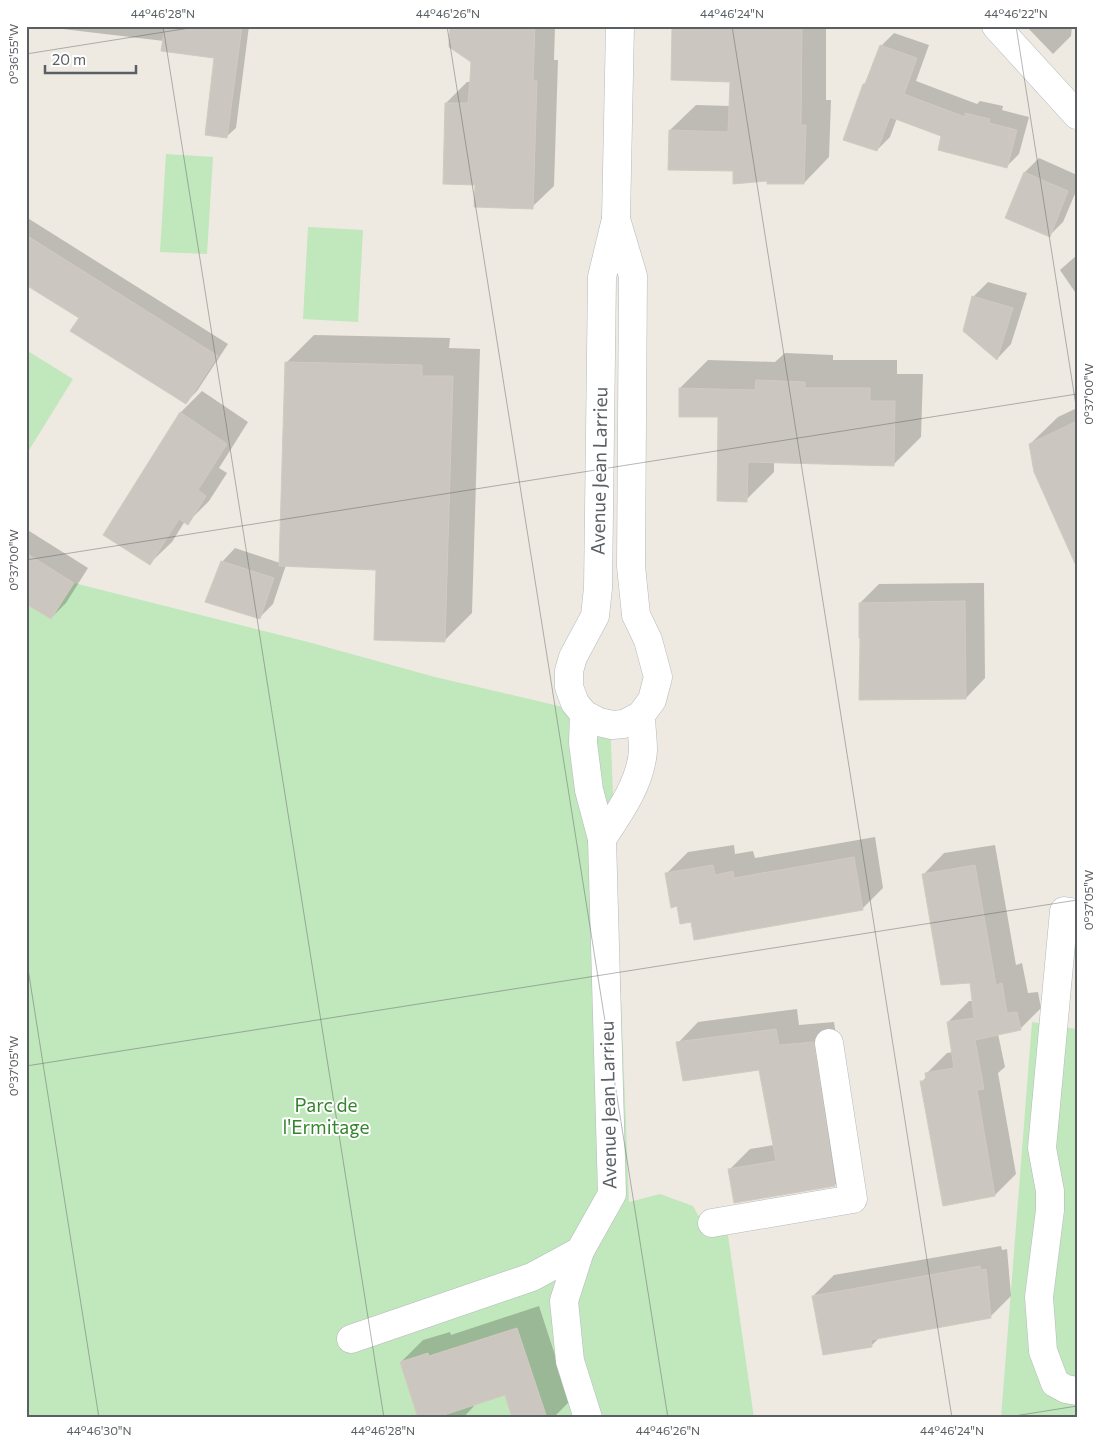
<svg xmlns="http://www.w3.org/2000/svg" width="1103" height="1444" font-family="Commissioner,sans-serif">
<rect width="100%" height="100%" fill="#eeeae1"/>
<g fill="#c1e7bc">
<path d="M 166,154 L 213,157 L 207,254 L 160,252 Z"/>
<path d="M 308,227 L 363,230 L 358,322 L 303,319 Z"/>
<path d="M 26,350 L 73,379 L 26,455 Z"/>
<path d="M 74,583 L 308,642 L 435,677 L 610,718 L 629,1202 L 660,1194 L 693,1206 L 707,1231 L 727,1228 L 754,1418 L 26,1418 L 26,604 L 51,619 Z"/>
<path d="M 1032,1022 L 1077,1029 L 1077,1418 L 1001,1418 Z"/>
</g>
<g fill="#0003">
<path d="M 54,26 L 249,26 L 236,128 L 226,137 L 216,57 L 164,41 L 54,28 Z"/>
<path d="M 451,26 L 555,26 L 554,60 L 558,60 L 554,186 L 532,207 L 476,183 L 446,103 L 467,82 L 471,82 L 472,61 Z"/>
<path d="M 674,26 L 826,26 L 826,100 L 831,100 L 829,157 L 804,183 L 734,169 L 670,130 L 696,105 L 730,106 L 731,81 Z"/>
<path d="M 1026,26 L 1072,26 L 1071,36 L 1053,54 Z"/>
<path d="M 894,33 L 929,45 L 916,81 L 977,104 L 980,101 L 1003,106 L 1002,110 L 1029,117 L 1019,154 L 1006,167 L 943,135 L 897,118 L 890,137 L 877,150 L 864,84 L 868,80 L 881,46 Z"/>
<path d="M 1039,158 L 1077,175 L 1077,189 L 1063,222 L 1049,236 L 1007,217 L 1025,172 Z"/>
<path d="M 26,217 L 228,344 L 197,391 L 186,402 L 81,317 L 26,283 Z"/>
<path d="M 1077,255 L 1077,295 L 1060,270 Z"/>
<path d="M 988,282 L 1027,293 L 1011,344 L 997,359 L 973,297 Z"/>
<path d="M 314,335 L 450,338 L 449,348 L 480,349 L 472,613 L 444,641 L 377,569 L 286,565 L 273,604 L 260,617 L 222,562 L 235,548 L 280,563 L 286,363 Z"/>
<path d="M 785,353 L 833,355 L 833,360 L 897,360 L 897,374 L 923,374 L 921,437 L 893,465 L 774,462 L 774,472 L 746,500 L 720,416 L 680,388 L 708,360 L 775,362 Z"/>
<path d="M 202,391 L 248,422 L 219,468 L 227,473 L 209,501 L 187,523 L 185,521 L 172,542 L 150,563 L 180,413 Z"/>
<path d="M 1077,408 L 1077,567 L 1030,444 L 1058,417 Z"/>
<path d="M 26,529 L 88,568 L 66,603 L 51,618 L 26,602 Z"/>
<path d="M 984,583 L 985,678 L 966,698 L 862,637 L 860,603 L 879,584 Z"/>
<path d="M 875,837 L 883,888 L 862,909 L 692,921 L 678,905 L 667,873 L 688,852 L 734,845 L 735,854 L 753,851 L 755,858 Z"/>
<path d="M 995,845 L 1016,965 L 1022,963 L 1028,993 L 1038,992 L 1041,1008 L 1020,1029 L 998,1034 L 1005,1067 L 998,1073 L 1016,1174 L 995,1195 L 944,1205 L 922,1082 L 926,1077 L 926,1074 L 947,1053 L 953,1052 L 948,1022 L 969,1001 L 973,1001 L 971,982 L 924,874 L 944,853 Z"/>
<path d="M 797,1009 L 799,1025 L 834,1022 L 855,1165 L 835,1185 L 730,1169 L 750,1149 L 774,1145 L 760,1068 L 678,1043 L 698,1022 Z"/>
<path d="M 1001,1246 L 1002,1250 L 1007,1249 L 1011,1296 L 990,1317 L 880,1337 L 871,1346 L 813,1296 L 834,1275 Z"/>
<path d="M 539,1306 L 570,1401 L 553,1418 L 513,1418 L 505,1394 L 474,1404 L 474,1406 L 463,1418 L 419,1418 L 401,1362 L 423,1340 L 450,1332 L 451,1335 Z"/>
</g>
<g fill="#cbc7c0" stroke="#d3cabf">
<path d="M 165,26 L 242,26 L 227,138 L 205,135 L 214,58 L 161,51 Z"/>
<path d="M 450,26 L 535,26 L 533,81 L 537,81 L 533,209 L 474,207 L 475,185 L 443,184 L 445,103 L 468,103 L 470,79 L 471,62 L 449,47 Z"/>
<path d="M 672,26 L 802,26 L 801,125 L 806,125 L 804,184 L 767,184 L 767,181 L 733,184 L 733,171 L 668,170 L 669,130 L 728,132 L 730,82 L 671,80 Z"/>
<path d="M 880,45 L 917,58 L 904,94 L 965,117 L 965,113 L 990,119 L 989,123 L 1017,130 L 1007,168 L 938,150 L 941,136 L 890,117 L 877,151 L 843,140 L 863,84 L 865,84 Z"/>
<path d="M 1024,172 L 1068,191 L 1050,237 L 1005,218 Z"/>
<path d="M 26,235 L 218,356 L 186,404 L 70,331 L 79,318 L 26,285 Z"/>
<path d="M 972,296 L 1013,308 L 997,360 L 963,331 Z"/>
<path d="M 285,362 L 422,365 L 422,376 L 453,376 L 445,642 L 374,640 L 376,570 L 279,566 Z"/>
<path d="M 756,380 L 805,382 L 805,388 L 870,388 L 870,401 L 895,401 L 894,466 L 748,462 L 747,502 L 717,501 L 718,417 L 679,417 L 679,388 L 755,390 Z"/>
<path d="M 180,412 L 227,444 L 198,490 L 206,496 L 188,525 L 179,519 L 150,565 L 103,535 Z"/>
<path d="M 1077,421 L 1077,568 L 1034,472 L 1029,444 Z"/>
<path d="M 26,553 L 74,583 L 51,619 L 26,604 Z"/>
<path d="M 221,561 L 274,578 L 260,619 L 205,602 Z"/>
<path d="M 965,601 L 966,699 L 859,700 L 860,638 L 859,638 L 859,603 Z"/>
<path d="M 854,857 L 863,910 L 694,940 L 691,922 L 680,924 L 677,906 L 671,908 L 665,873 L 713,865 L 715,875 L 733,871 L 734,878 Z"/>
<path d="M 975,865 L 996,985 L 1002,983 L 1007,1013 L 1017,1012 L 1021,1030 L 975,1040 L 984,1089 L 977,1090 L 995,1196 L 943,1206 L 920,1081 L 926,1081 L 925,1073 L 954,1068 L 947,1022 L 974,1018 L 970,983 L 941,985 L 922,874 Z"/>
<path d="M 776,1029 L 779,1045 L 814,1042 L 835,1186 L 734,1203 L 728,1169 L 776,1161 L 759,1070 L 683,1081 L 676,1042 Z"/>
<path d="M 980,1266 L 981,1270 L 986,1269 L 991,1318 L 871,1340 L 872,1347 L 823,1355 L 812,1296 Z"/>
<path d="M 517,1328 L 547,1418 L 512,1418 L 505,1395 L 435,1418 L 418,1418 L 400,1362 L 428,1353 L 429,1356 Z"/>
</g>
<g fill="none" stroke-linecap="round" stroke-linejoin="round">
<defs>
<g id="minor">
<path d="M 996,26 L 1077,115"/>
<path d="M 616,219 L 633,276 L 631,566 L 636,615 L 648,640 L 658,677 L 652,700 L 641,715 L 624,724 L 612,725 L 599,722 L 584,714 L 575,703 L 569,687 L 569,671 L 573,657 L 595,616 L 598,588 L 602,277 Z"/>
<path d="M 616,219 L 620,26"/>
<path d="M 584,714 L 583,743 L 589,790 L 602,839 L 612,1194 L 580,1251 L 564,1301 L 570,1361 L 588,1418"/>
<path d="M 602,839 C 619,813 641,783 643,750 C 643,739 641,726 641,715"/>
<path d="M 1077,913 L 1064,911 L 1042,1148 L 1050,1191 L 1050,1210 L 1039,1297 L 1043,1351 L 1055,1383 L 1066,1389 L 1077,1391"/>
<path d="M 712,1223 L 853,1199 L 829,1043"/>
<path d="M 351,1339 L 532,1277 L 580,1251"/>
</g>
</defs>
<use href="#minor" stroke="#b4b9bd" stroke-width="29"/>
<use href="#minor" stroke="#fff" stroke-width="28"/>
</g>
<path fill="none" stroke="#5a5f63" stroke-width="1" stroke-opacity="0.45" d="M 163,26 L 384,1418M 447,26 L 668,1418M 732,26 L 952,1418M 1016,26 L 1077,412M 26,54 L 202,26M 26,560 L 1077,394M 26,956 L 99,1418M 26,1066 L 1077,900M 1002,1418 L 1077,1406"/>
<g text-anchor="middle" stroke-width="4" stroke-linejoin="round" paint-order="stroke">
<g font-size="19" fill="#5a5f63" stroke="#fff">
<text transform="translate(599 471) rotate(-89)" y="7">Avenue Jean Larrieu</text>
<text transform="translate(608 1105) rotate(-91)" y="7">Avenue Jean Larrieu</text>
</g>
<g font-size="19" fill="#35852f" stroke="#fff">
<text x="326" y="1112">Parc de<tspan x="326" dy="22">l'Ermitage</tspan></text>
</g>
</g>
<rect width="1103" height="1444" fill="none" stroke="#ffffff" stroke-width="55"/>
<path d="M45 65v8h91v-8" fill="none" stroke="#5a5f63" stroke-width="2.5"/>
<text x="52" y="65" font-size="15" fill="#5a5f63" stroke="#ffffff" stroke-width="4" paint-order="stroke">20 m</text>
<rect x="28" y="28" width="1048" height="1388" fill="none" stroke="#5a5f63" stroke-width="2"/>
<g font-size="12" text-anchor="middle" fill="#5a5f63">
<text x="163" y="18">44°46'28"N</text>
<text x="448" y="18">44°46'26"N</text>
<text x="732" y="18">44°46'24"N</text>
<text x="1016" y="18">44°46'22"N</text>
<text transform="translate(14 54) rotate(-90)" y="4">0°36'55"W</text>
<text transform="translate(1089 394) rotate(-90)" y="4">0°37'00"W</text>
<text transform="translate(14 560) rotate(-90)" y="4">0°37'00"W</text>
<text transform="translate(1089 900) rotate(-90)" y="4">0°37'05"W</text>
<text transform="translate(14 1066) rotate(-90)" y="4">0°37'05"W</text>
<text x="99" y="1435">44°46'30"N</text>
<text x="383" y="1435">44°46'28"N</text>
<text x="668" y="1435">44°46'26"N</text>
<text x="952" y="1435">44°46'24"N</text>
</g>
</svg>
